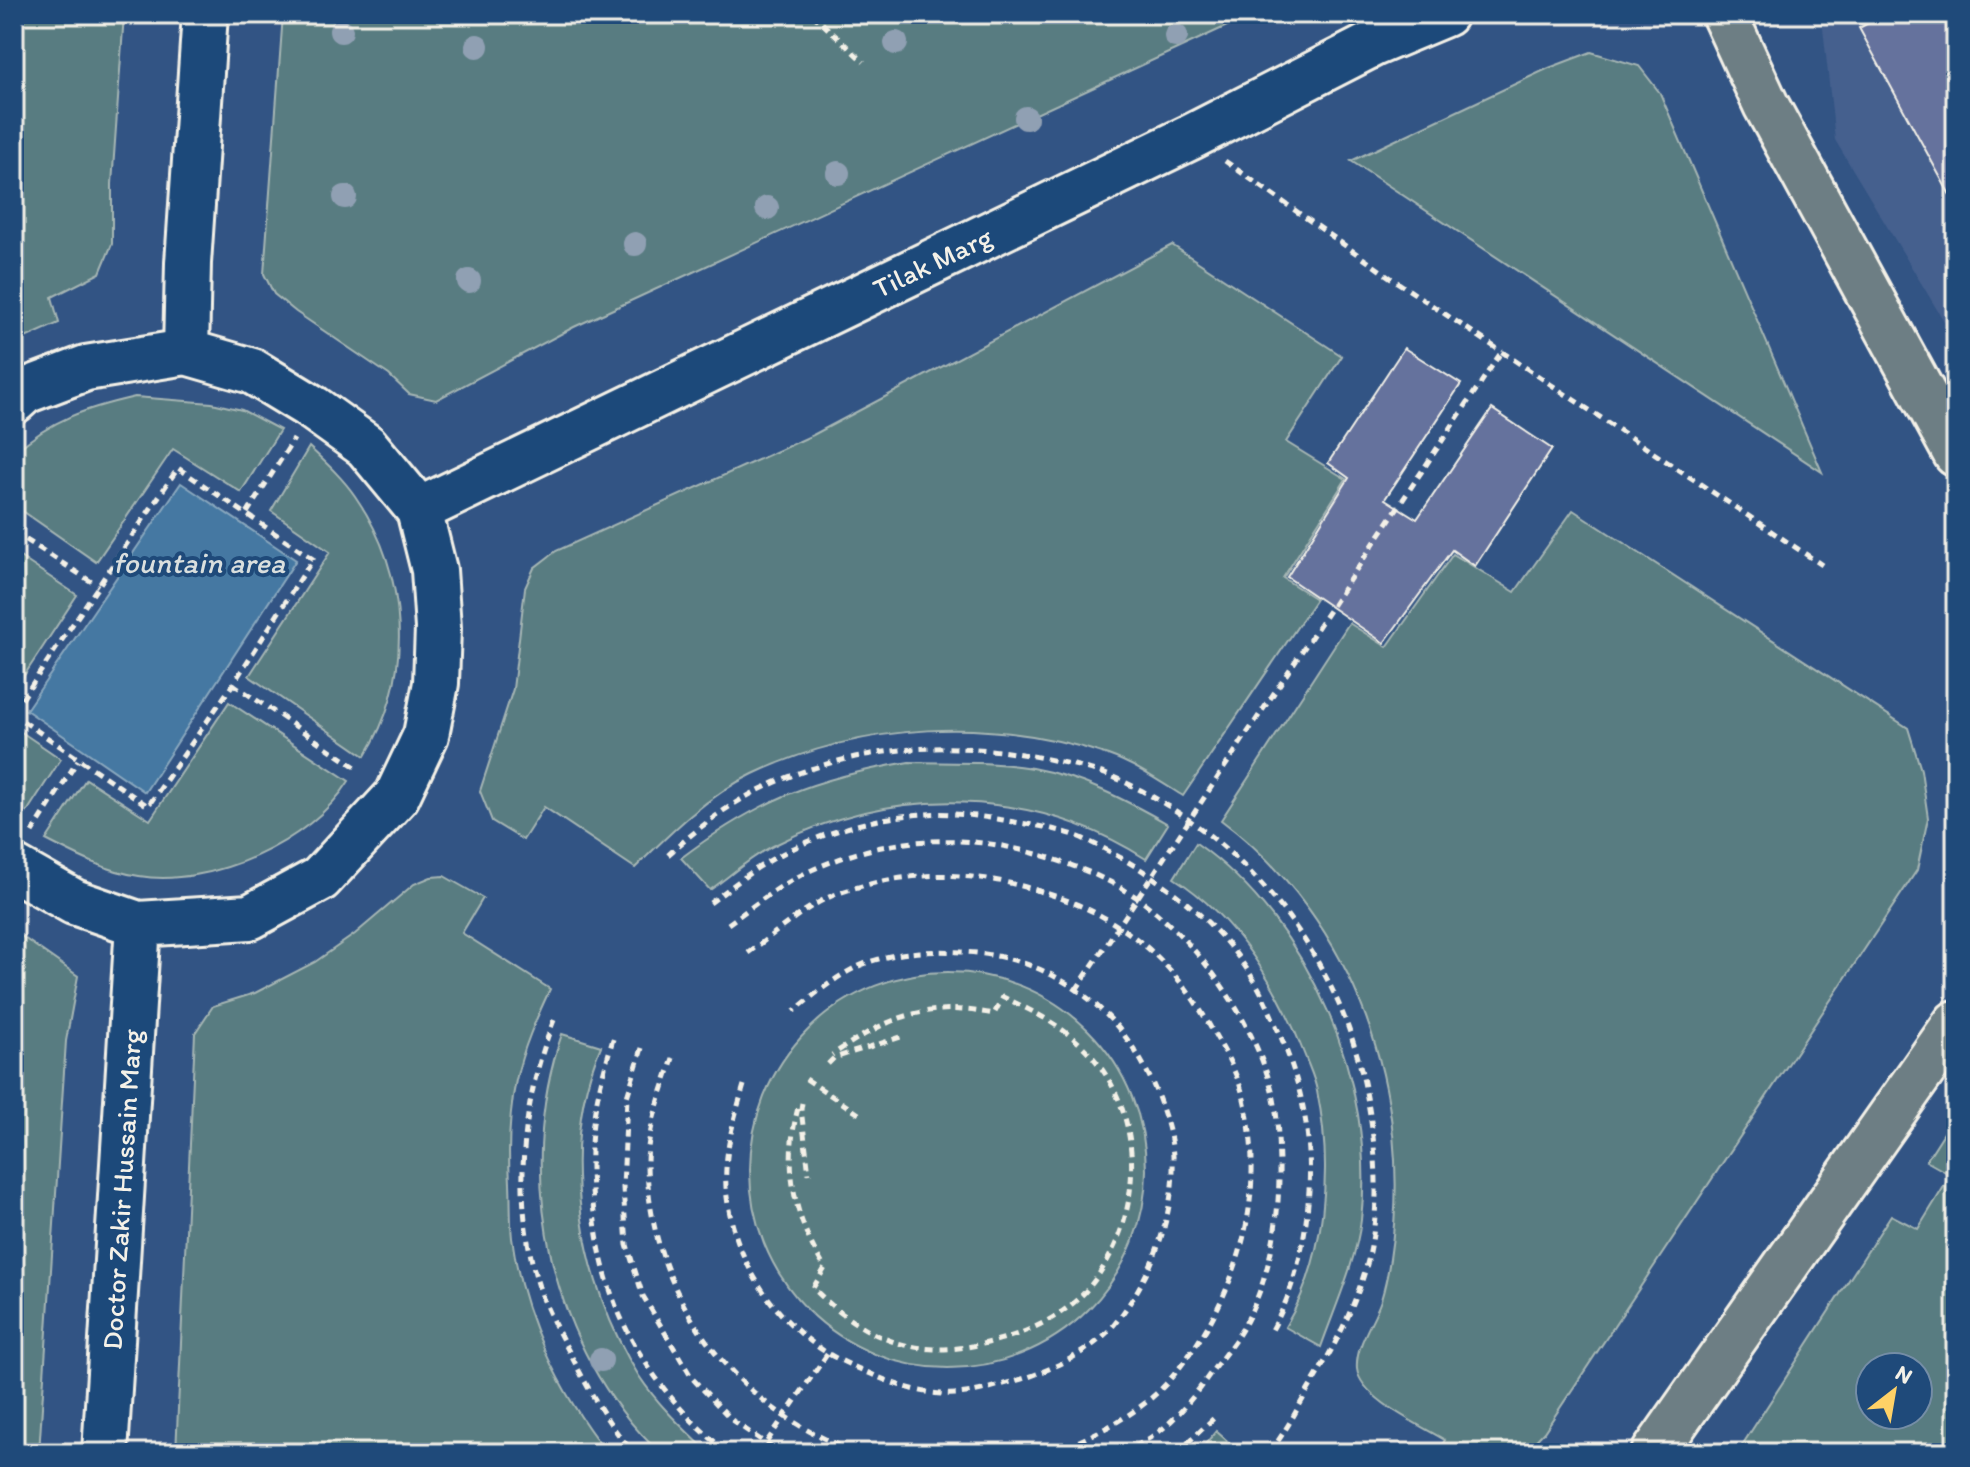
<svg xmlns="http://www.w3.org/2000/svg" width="1970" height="1467" font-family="Itim,sans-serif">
<rect width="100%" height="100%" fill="#325484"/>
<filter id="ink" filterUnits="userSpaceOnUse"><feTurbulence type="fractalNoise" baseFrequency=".0125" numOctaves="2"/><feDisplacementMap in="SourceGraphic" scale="16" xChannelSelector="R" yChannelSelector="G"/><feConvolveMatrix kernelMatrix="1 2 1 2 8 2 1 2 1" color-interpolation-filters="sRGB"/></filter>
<g filter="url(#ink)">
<path fill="#45608e" d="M 1826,14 L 1956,14 L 1956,341 L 1835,140 L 1822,18 Z"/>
<g fill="#597c81" stroke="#a6b6b4" stroke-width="2" fill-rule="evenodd">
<path d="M 14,14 L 124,14 L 112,184 L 112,244 L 100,273 L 52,297 L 59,323 L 14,343 Z"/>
<path d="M 283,14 L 1253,14 L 574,327 L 436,400 L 409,394 L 389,375 L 296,312 L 274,294 L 264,274 Z"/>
<path d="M 1591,52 L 1639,66 L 1660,93 L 1822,472 L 1351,161 L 1549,68 Z"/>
<path d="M 1172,245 L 1342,356 L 1286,442 L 1346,479 L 1283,578 L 1316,599 L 1183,796 C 1159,781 1134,764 1108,755 C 992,716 864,722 753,774 C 708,795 670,833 635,868 L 544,807 L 523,840 L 492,821 L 480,791 L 513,689 L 525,588 L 534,568 L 556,551 L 813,435 Z"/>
<path d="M 135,397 L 212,403 L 242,410 L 280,430 L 241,492 L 173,449 L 96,562 L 14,505 L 14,453 C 52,419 87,408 135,397 Z"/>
<path d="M 309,447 C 325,462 342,477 355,496 C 408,573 415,676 365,756 L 249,676 L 330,552 L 271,511 Z"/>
<path d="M 1573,510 L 1908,728 L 1921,770 L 1928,818 L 1917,870 L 1544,1432 L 1524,1453 L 1437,1453 L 1445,1440 C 1422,1426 1360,1398 1357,1369 C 1355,1346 1374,1321 1381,1300 C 1385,1287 1388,1272 1390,1259 C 1415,1096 1356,920 1221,820 L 1349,623 L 1387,647 L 1453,554 L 1515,592 Z"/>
<path d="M 14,553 L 77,595 L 14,691 Z"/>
<path d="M 229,702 L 349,781 C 311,842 210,888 139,876 C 106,871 75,855 46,840 L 86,779 L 150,820 Z"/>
<path d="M 14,727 L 61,759 L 21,821 L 14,815 Z"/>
<path d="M 909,762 C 950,763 991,761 1032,768 C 1081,777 1124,799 1168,824 L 1146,859 C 1034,787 893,785 775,845 C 752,856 731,875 710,890 L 681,858 C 758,800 814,778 909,762 Z"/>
<path d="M 1196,843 C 1310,923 1377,1083 1361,1220 C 1356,1262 1335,1307 1321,1347 L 1285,1327 C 1326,1260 1333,1167 1317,1091 C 1315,1079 1309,1067 1305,1056 C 1279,988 1237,918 1174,878 Z"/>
<path d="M 444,876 L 483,898 L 462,933 L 550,989 C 536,1019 523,1048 516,1080 C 509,1113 508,1150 510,1183 C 511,1201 510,1220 512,1238 C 522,1316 559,1392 607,1453 L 176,1453 L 195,1033 L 213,1006 L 255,993 L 315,962 L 355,934 L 414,884 L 431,877 Z"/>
<path d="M 14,931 L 78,976 L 66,1041 L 39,1453 L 14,1453 Z"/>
<circle cx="948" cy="1170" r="198"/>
<path d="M 562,1034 L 601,1046 C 556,1149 581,1284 639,1376 C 658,1405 684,1429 709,1453 L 660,1453 C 550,1351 513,1174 562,1034 Z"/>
<path d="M 1956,1114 L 1956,1453 L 1737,1453 L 1891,1215 L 1918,1229 L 1951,1175 L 1926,1161 ZM 1870,1367 L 1918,1367 L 1918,1415 L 1870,1415 Z"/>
<path d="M 1216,1431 L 1241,1453 L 1198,1453 Z"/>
</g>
<path fill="#4478a2" stroke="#8aa8be" stroke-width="2" d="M 181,483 L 296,560 L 145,792 L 26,710 Z"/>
<g fill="#65729d" stroke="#f4f1e8" stroke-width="2">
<path d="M 1885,14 L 1956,14 L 1956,206 L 1859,28 Z"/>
<path d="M 1404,348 L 1461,384 L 1385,499 L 1417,519 L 1492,409 L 1552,449 L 1475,566 L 1452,550 L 1384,643 L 1287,577 L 1349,478 L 1328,463 Z"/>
</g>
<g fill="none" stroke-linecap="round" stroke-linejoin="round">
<defs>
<g id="minor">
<path d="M 186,352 L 188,263 L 205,14"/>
<path d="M 14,401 L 25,391 L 86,368 L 186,352 L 252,371 L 313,408 L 366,446 L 419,510 L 434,570 L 438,628 L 436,683 L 426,735 L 397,796 L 320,879 L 250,917 L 138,924 L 74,902 L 14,868"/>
<path id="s1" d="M 419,510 L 1191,137 L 1373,44 L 1445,14"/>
<path id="s2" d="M 105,1453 L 138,924"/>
</g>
<g id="major">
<path d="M 1724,14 L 1766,105 L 1956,454"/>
<path d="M 1654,1453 L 1956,1023"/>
</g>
</defs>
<use href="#minor" stroke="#f4f1e8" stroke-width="50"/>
<use href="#major" stroke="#f4f1e8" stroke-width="50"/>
<g stroke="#f4f1e8" stroke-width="5" stroke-dasharray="8 6" stroke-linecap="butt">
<path d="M 812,14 L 864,62"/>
<path d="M 1225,161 L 1394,280 L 1822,565"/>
<path d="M 247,513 L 294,439"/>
<path d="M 14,532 L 98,586"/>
<path d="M 233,684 L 360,770"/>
<path d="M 14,711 L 178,468 L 313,559 L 233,684 L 148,806 L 14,715"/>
<path d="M 32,833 L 78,760"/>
<path d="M 668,855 C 697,829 727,805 763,788 C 854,745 955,738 1052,760 C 1075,765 1100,771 1120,780 C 1246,838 1340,956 1366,1092 C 1377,1148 1382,1216 1365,1271 C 1353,1311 1334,1347 1313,1382 C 1299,1405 1286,1432 1269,1453"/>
<path d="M 710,903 C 726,891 742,878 759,867 C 807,837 868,817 925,814 C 951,812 978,816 1003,820 C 1030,825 1061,828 1086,840 C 1151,870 1213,915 1252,977 C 1264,995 1272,1017 1281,1037 C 1302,1087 1312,1136 1309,1190 C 1306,1239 1296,1287 1272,1330"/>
<path d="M 728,924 C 756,904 782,883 814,869 C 881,839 951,833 1021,850 C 1063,860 1120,881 1153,910 C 1207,955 1253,1022 1272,1090 C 1278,1113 1278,1139 1279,1162 C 1280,1217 1271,1277 1244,1326 C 1235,1342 1223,1356 1212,1371 C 1197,1392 1181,1414 1161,1430 C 1150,1439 1137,1445 1125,1453"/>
<path d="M 748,953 C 777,932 806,905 839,893 C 903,871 965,870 1029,888 C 1061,897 1091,908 1118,926 C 1157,950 1189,988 1211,1028 C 1224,1050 1238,1074 1244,1099 C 1269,1202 1234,1308 1165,1385 C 1135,1417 1090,1437 1051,1453"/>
<path d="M 1076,990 L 1502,351"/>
<path d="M 554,1020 C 521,1103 511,1203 540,1290 C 548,1314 562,1338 574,1361 C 591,1394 609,1426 634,1453"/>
<path d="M 613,1039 C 603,1073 592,1111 591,1147 C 590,1195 596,1252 613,1298 C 634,1356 679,1416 729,1453"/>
<path d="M 642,1048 L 627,1097 L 623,1188 L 627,1245 L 643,1296 L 692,1378 L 733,1421 L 780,1453"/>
<path d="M 673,1058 C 662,1092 647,1129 647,1164 C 649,1296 736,1412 860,1453"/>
<path d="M 828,1064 L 834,1058 L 901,1037"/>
<path d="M 806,1079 L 859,1114"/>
<path d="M 744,1085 C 734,1119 724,1151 726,1187 C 731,1253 769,1315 824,1351 C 838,1360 855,1367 871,1374 C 899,1387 935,1398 966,1393 C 981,1391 996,1386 1011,1382 C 1043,1374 1091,1353 1113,1326 C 1151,1279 1175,1217 1173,1156 C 1172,1139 1167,1121 1161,1105 C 1131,1016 1057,956 962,952 C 927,950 891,952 859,966 C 835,977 814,995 794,1011"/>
<path d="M 802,1103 L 801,1109 L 809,1174"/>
<path d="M 798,1108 C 783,1165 793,1218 825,1268 L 813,1288 C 862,1337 913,1360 982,1344 C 1020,1336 1057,1321 1084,1293 C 1143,1228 1150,1119 1089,1053 C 1065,1027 1035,1012 1003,997 L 994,1014 C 926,1001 888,1017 832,1055"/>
<path d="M 759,1453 L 828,1353"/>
<path d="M 1177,1453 L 1215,1417"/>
</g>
<use href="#minor" stroke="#1f4a7a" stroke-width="44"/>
<use href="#major" stroke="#6d7e84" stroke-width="44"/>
</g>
<g fill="#90a0b3">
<circle cx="341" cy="31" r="12"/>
<circle cx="1176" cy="36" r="12"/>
<circle cx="896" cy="43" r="12"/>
<circle cx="477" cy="46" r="12"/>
<circle cx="1026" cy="118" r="12"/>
<circle cx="838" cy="173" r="12"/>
<circle cx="345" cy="197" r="12"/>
<circle cx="767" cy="208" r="12"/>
<circle cx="635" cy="244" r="12"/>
<circle cx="469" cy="281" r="12"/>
<circle cx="601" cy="1360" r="12"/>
</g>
</g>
<g text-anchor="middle" stroke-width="8" stroke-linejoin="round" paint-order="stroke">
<g font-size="28" fill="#f4f1e8" stroke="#1f4a7a">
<text dy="10" stroke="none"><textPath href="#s1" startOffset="570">Tilak Marg</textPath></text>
<text dy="10" stroke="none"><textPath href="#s2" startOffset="264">Doctor Zakir Hussain Marg</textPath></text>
</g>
<g font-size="30" font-style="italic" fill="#dadfde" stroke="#1f4a7a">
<text x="199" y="573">fountain area</text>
</g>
</g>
<rect width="1970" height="1467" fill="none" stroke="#1f4a7a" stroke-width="48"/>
<rect x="24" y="24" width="1922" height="1419" fill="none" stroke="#f4f1e8" stroke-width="3" filter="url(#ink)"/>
<g transform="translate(1894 1391) rotate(31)"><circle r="38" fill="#1f4a7a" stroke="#748da6" stroke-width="2"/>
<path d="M0-6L14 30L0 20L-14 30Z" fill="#ffd166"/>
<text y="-12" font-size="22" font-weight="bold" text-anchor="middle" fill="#f4f1e8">N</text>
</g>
</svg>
